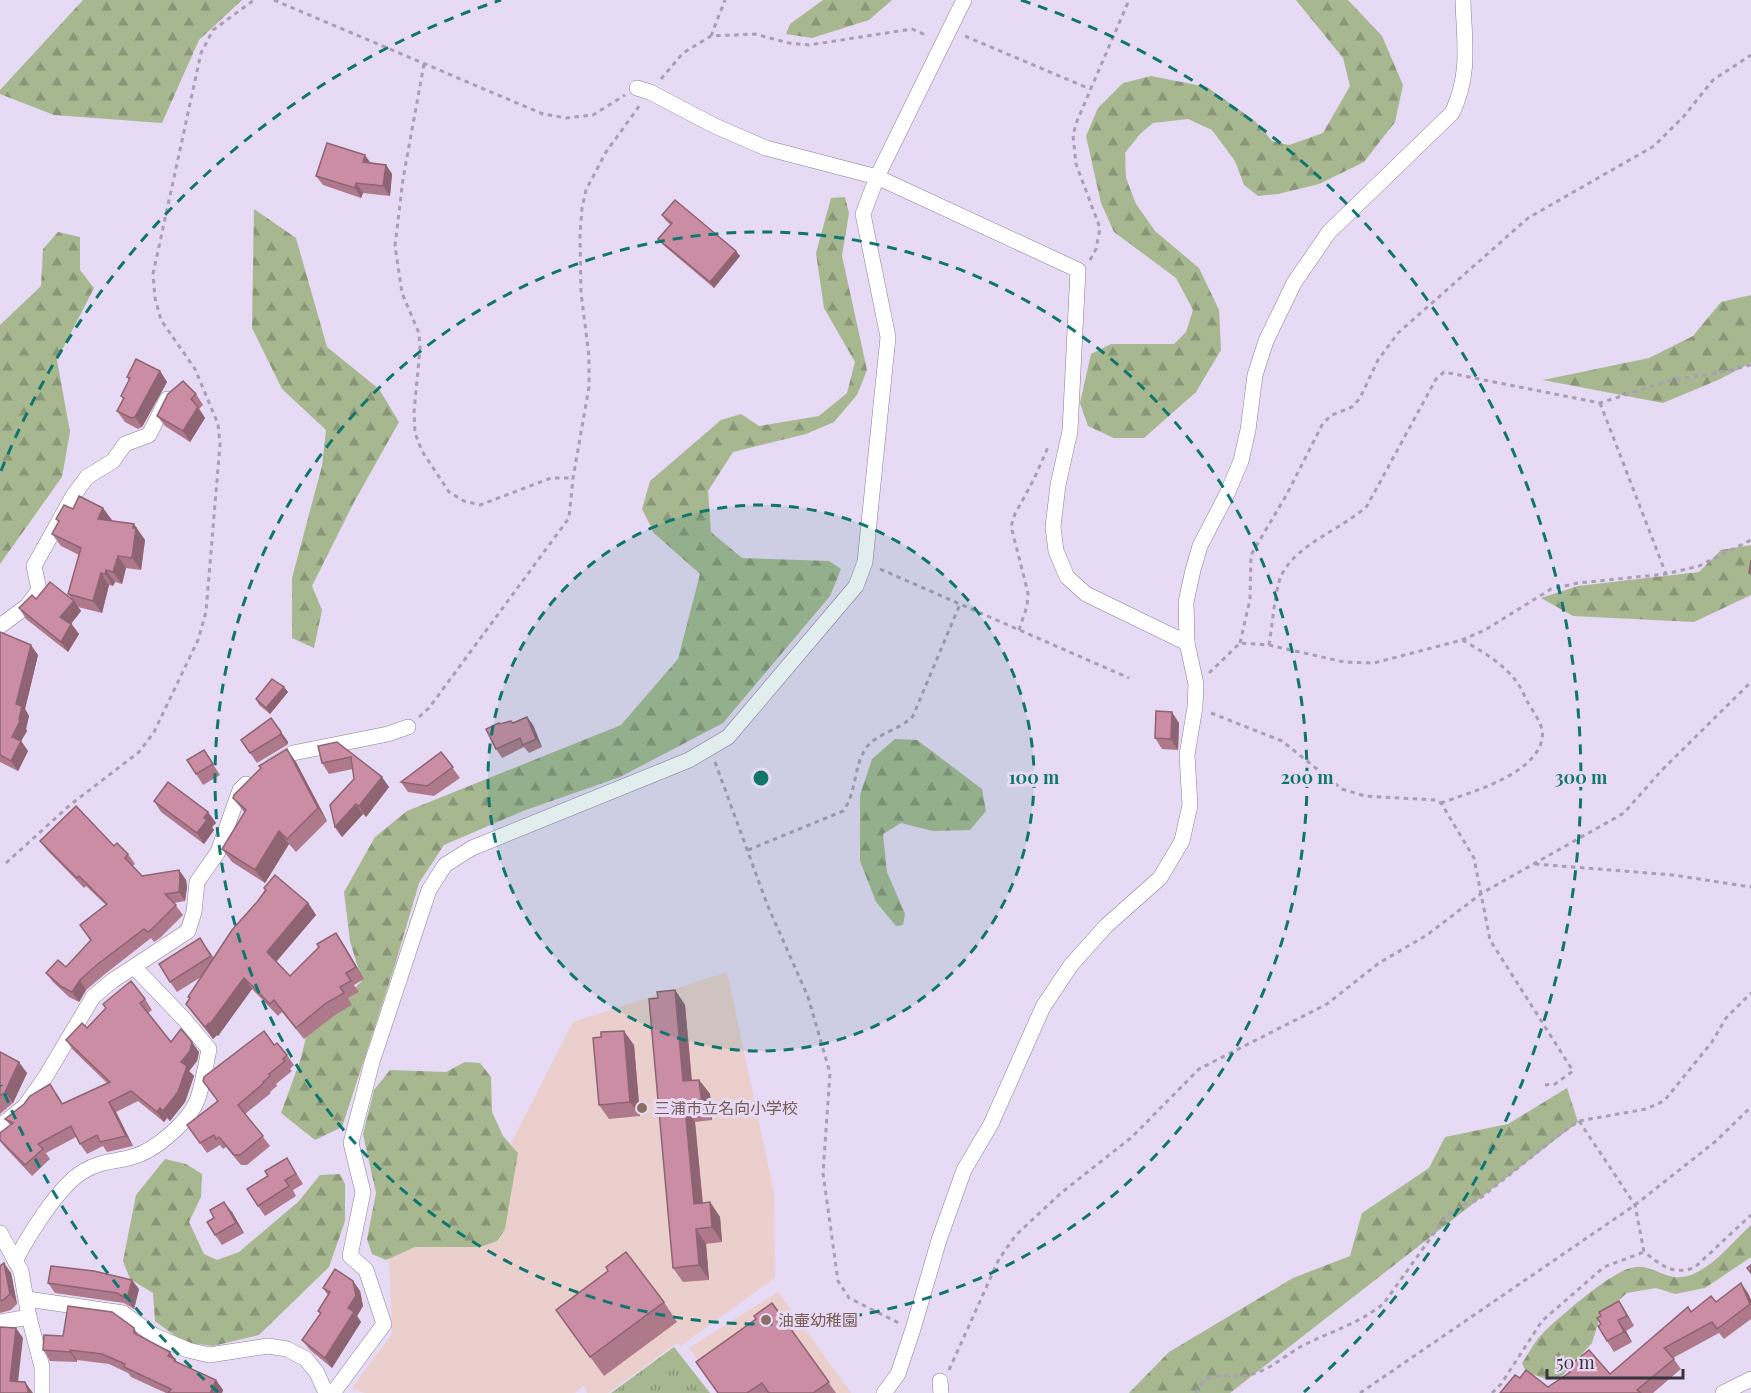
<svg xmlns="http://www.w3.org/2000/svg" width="1751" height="1393" font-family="'Playfair Display','Noto Sans JP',serif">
<defs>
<pattern id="grass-tufts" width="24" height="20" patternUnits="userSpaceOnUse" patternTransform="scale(1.5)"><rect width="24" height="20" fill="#a7b890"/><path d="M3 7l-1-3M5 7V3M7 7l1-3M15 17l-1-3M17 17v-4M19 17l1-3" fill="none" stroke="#899677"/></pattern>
<pattern id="forest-firs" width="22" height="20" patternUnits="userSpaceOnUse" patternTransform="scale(1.5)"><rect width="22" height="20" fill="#a7b890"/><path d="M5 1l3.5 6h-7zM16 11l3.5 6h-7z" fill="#899677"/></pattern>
</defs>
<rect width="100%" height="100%" fill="#e7daf4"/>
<g fill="#eacfcc">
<path d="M 727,972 L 774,1193 L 775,1278 L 680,1346 L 677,1343 L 608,1393 L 587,1393 L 584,1385 L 575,1393 L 365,1393 L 352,1388 L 392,1334 L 389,1254 L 476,1212 L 573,1022 Z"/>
<path d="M 778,1292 L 851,1393 L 721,1393 L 689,1348 Z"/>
</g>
<path fill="url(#grass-tufts)" d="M 674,1347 L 710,1393 L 611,1393 Z"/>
<g fill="url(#forest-firs)">
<path d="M 83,0 L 242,0 L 199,40 L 162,123 L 54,115 L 0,94 L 0,90 Z"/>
<path d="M 823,0 L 892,0 L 869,20 L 812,38 L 786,34 L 790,24 Z"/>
<path d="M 1296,0 L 1348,0 L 1382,36 L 1403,85 L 1395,122 L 1364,162 L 1319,184 L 1278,194 L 1258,196 L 1244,185 L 1235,161 L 1212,130 L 1188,119 L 1153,123 L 1140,134 L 1125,153 L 1126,178 L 1136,204 L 1155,231 L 1199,268 L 1219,310 L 1221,350 L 1196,392 L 1144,438 L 1114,438 L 1088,426 L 1080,403 L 1091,354 L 1111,344 L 1174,344 L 1186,332 L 1193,310 L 1176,278 L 1114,232 L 1101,203 L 1086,136 L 1098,108 L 1123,83 L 1151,76 L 1207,87 L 1255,121 L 1272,141 L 1289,145 L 1323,133 L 1350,86 L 1343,58 Z"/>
<path d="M 845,197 L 849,213 L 842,256 L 867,370 L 857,395 L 834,422 L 806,434 L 733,452 L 708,491 L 711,532 L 742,558 L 829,561 L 841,569 L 830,596 L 723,723 L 620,777 L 523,811 L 444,845 L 419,883 L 395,965 L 342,1127 L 315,1140 L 281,1113 L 301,1058 L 306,1037 L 362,981 L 350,941 L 344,892 L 375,837 L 407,811 L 621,725 L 678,659 L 700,574 L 654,533 L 642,509 L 650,481 L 721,420 L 741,414 L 759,426 L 819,416 L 847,393 L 855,362 L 824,308 L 816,253 L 831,198 Z"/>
<path d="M 254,209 L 296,238 L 327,347 L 379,389 L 399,422 L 353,504 L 312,586 L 322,610 L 314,648 L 292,638 L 292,578 L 322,466 L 326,430 L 282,389 L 252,328 Z"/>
<path d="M 58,232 L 80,237 L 80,270 L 94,288 L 57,360 L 70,432 L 62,477 L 0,564 L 0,325 L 41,286 L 43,249 Z"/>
<path d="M 1751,295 L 1751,363 L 1718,380 L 1663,403 L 1543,380 L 1649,358 L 1693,336 L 1721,302 Z"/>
<path d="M 1751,545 L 1751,595 L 1694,622 L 1573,616 L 1541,598 L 1578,586 L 1699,572 L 1721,550 Z"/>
<path d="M 895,739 L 917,740 L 982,789 L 986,811 L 970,830 L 933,831 L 901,823 L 883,834 L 887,872 L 905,914 L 903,925 L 896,926 L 876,902 L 860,861 L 860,795 L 872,759 Z"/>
<path d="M 465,1062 L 480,1063 L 491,1077 L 492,1112 L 503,1136 L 518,1153 L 505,1229 L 497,1241 L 480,1247 L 415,1247 L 386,1260 L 372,1254 L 367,1239 L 376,1193 L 363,1134 L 374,1090 L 390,1070 L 446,1072 Z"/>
<path d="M 1567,1088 L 1578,1122 L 1230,1393 L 1129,1393 L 1169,1352 L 1293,1278 L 1350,1256 L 1362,1213 L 1429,1168 L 1445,1137 L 1508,1124 Z"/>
<path d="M 165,1159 L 186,1164 L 202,1174 L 201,1197 L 189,1222 L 204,1254 L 217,1260 L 239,1252 L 298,1202 L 320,1175 L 340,1174 L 345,1184 L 345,1221 L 329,1267 L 259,1335 L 213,1346 L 183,1342 L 155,1321 L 153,1293 L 130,1279 L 123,1261 L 136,1195 Z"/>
<path d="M 1751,1225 L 1751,1257 L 1705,1288 L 1675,1294 L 1656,1288 L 1627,1293 L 1600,1317 L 1592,1343 L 1562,1376 L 1549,1380 L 1526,1372 L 1522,1363 C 1529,1353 1535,1341 1543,1333 C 1559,1317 1611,1272 1631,1268 C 1648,1263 1659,1275 1674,1277 C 1703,1281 1732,1242 1751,1225 Z"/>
</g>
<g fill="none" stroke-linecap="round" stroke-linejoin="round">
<defs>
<g id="minor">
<path d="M 637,88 L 650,92 L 715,126 L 766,148 L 877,177 L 1078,270 L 1070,431 L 1058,485 L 1053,527 L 1056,551 L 1067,577 L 1086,594 L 1187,643"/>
<path d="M 0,626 L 27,606 L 39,590 L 34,566 L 73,496 L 87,477 L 113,461 L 125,444 L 149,435 L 167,399"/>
<path d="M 273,765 L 293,753 L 388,734 L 408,727"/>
<path d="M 0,1126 L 25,1106 L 46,1076 L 93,997 L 112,981 L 188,931 L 194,912 L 197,882 L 218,852 L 240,790 L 246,784"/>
<path d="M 0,1233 L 21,1271 L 29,1317 L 42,1367 L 42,1393"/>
<path d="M 15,1261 C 29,1235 59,1185 84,1171 C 100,1161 115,1162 132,1157 C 155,1151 190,1121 198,1098 C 203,1082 206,1065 209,1049 L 184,1019 L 135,968"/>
<path d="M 27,1299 L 123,1313 L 155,1336 L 188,1350 L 209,1355 L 268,1346 L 287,1349 L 306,1359 L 317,1373 L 326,1393"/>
<path d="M 0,1322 L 29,1317"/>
<path d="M 940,1381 L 941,1393"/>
<path d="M 333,1393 L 384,1324 L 366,1270 L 350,1256 L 363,1192 L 351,1143 L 372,1062 L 429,890 L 445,865 L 472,848 L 689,760 L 728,737 L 856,586 L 865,562 L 888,337 L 863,214 L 877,177 L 964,0"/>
<path d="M 884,1393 L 898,1374 L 913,1329 L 939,1240 L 964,1170 L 991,1124 L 1043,1007 L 1071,965 L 1106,926 L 1160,878 L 1182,841 L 1190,805 L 1187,755 L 1195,707 L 1196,684 L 1187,643 L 1186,602 L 1193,570 L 1200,546 L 1227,494 L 1241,461 L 1248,430 L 1255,375 L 1266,341 L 1294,283 L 1329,232 L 1452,113 C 1471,74 1464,41 1463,0"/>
<path d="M 1723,1393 L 1751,1379"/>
</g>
</defs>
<use href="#minor" stroke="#8a7d95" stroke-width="16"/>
<g stroke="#a99fb3" stroke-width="3" stroke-dasharray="4.5 4.5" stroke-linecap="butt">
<path d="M 274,0 L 543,114 L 566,118 L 593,115 L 625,95"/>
<path d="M 711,36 L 725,0"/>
<path d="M 965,36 L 1090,89"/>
<path d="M 424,64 L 403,179 L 395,246 L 402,293 L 419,333 L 420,348 L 414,412 L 415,433 L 422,451 L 449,492 L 464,501 L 480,505 L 551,478 L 573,478"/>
<path d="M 661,79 L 683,53 L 711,36 L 755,34 L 789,43 L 809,45 L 912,29 L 928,36"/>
<path d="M 1090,260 L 1096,249 L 1100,228 L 1076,164 L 1073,135 L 1077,121 L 1129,0"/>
<path d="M 1600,403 L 1666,574"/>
<path d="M 880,569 L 1129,678"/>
<path d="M 1019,630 L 1027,606 L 1028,593 L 1011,526 L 1015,514 L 1034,479 L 1049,445"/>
<path d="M 1240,643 L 1250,599 L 1251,555 L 1287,494 L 1323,423 L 1332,415 L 1352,407 L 1360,398 L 1378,360 L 1398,333 L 1528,218 L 1654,146 L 1684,116 L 1713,80 L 1751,55"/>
<path d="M 1269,645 C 1272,628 1275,590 1281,576 C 1296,544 1341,530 1367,506 L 1436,379 L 1444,372 L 1600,403 L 1671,380 L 1722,372 L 1751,365"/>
<path d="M 1209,673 L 1240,643 L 1269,645 L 1344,662 L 1374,663 L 1462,640 L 1485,630 L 1551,589 L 1578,583 L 1666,574 L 1699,566 L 1751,540"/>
<path d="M 1211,713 L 1282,741 L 1342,789 L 1365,796 L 1436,800 L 1441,803 L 1474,858 L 1490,940 L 1573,1071 L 1555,1084 L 1545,1085"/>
<path d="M 419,717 L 429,708 L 569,518 L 573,478 L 589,387 L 589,356 L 581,293 L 580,235 L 582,208 L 586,190 L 606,152 L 640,105"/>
<path d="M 715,762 L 767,904 L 808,997 L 830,1073 L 823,1173 L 838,1281 L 849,1298 L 899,1323"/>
<path d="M 1441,803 C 1471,792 1535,775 1542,739 C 1545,726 1533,712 1527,701 C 1524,695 1521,687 1516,681 C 1505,665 1479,649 1462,640"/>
<path d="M 748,850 L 843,811 C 857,793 853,767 866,748 C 877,733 900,730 913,716 L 960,604"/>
<path d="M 6,863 L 70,805 L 139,752 L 154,732 L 198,640 L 206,612 L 220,444 L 218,424 L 195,369 L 161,320 L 155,298 L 153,274 L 201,53 L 213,30 L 254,0"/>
<path d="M 1535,864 L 1673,875 L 1751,887"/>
<path d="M 1579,1121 L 1635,1205 L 1644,1252 C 1662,1265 1670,1275 1694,1268 L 1751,1215"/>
<path d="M 949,1370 L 999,1259 L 1016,1235 L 1061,1193 L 1132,1137 L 1199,1069 L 1327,1004 L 1379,963 L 1427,935 L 1482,893 L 1624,813 L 1661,771 L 1751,682"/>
<path d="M 1196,1393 C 1207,1367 1227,1379 1248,1375 C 1268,1372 1285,1355 1302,1346 C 1329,1332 1361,1323 1384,1303 L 1447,1215 L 1462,1205 L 1478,1200 L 1560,1134 L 1579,1121 L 1646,1109 L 1664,1101 L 1712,1042 L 1726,1018 L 1751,993"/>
<path d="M 1360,1393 L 1635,1205 L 1716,1141 L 1751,1107"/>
<path d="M 1492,1393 L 1501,1384 L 1542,1321 L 1604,1267 L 1644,1252"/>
</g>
<use href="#minor" stroke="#fff" stroke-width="15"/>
</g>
<g fill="#af798c">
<path d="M 371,163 L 386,165 L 392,174 L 390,196 L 363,193 L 361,198 L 323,185 L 316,176 Z"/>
<path d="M 662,215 L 740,256 L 714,288 L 662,244 L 658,239 L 671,225 L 666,221 Z"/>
<path d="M 160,371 L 167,382 L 142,427 L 138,429 L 125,422 L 117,411 L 123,399 L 121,396 L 129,380 L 127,377 Z"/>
<path d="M 196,394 L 203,405 L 199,409 L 205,418 L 190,442 L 165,426 L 157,416 Z"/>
<path d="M 103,508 L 112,521 L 142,536 L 145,540 L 141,570 L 126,568 L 122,584 L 115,582 L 113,586 L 109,585 L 102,613 L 78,607 L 81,611 L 71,623 L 79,634 L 68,652 L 26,619 L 19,608 L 36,599 L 71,598 L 68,594 L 79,555 L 61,546 L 52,534 L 58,522 L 56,519 L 73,509 Z"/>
<path d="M 0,632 L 38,655 L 25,709 L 29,716 L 26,729 L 27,731 L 21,741 L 28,751 L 18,771 L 0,762 Z"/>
<path d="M 284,687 L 288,692 L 270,714 L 259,705 L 256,699 Z"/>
<path d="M 527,717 L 533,725 L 542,747 L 529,753 L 524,747 L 502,758 L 496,749 L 500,724 L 513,723 Z"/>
<path d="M 271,718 L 288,742 L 287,745 L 257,763 L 241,740 Z"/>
<path d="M 1179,723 L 1178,750 L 1162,749 L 1155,738 Z"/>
<path d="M 337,742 L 389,787 L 366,817 L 363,814 L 342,837 L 335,827 L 354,779 L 353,769 L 329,774 L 322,763 Z"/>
<path d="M 204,750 L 220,775 L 203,785 L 196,774 Z"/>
<path d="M 441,752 L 460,778 L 434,796 L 408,792 L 401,782 Z"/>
<path d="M 296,762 L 327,821 L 296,852 L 289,844 L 265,883 L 232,862 L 222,849 L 245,813 L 233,798 Z"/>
<path d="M 154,801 L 208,812 L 216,823 L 212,827 L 214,830 L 204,844 L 161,812 Z"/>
<path d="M 40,841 L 114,846 L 128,854 L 135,864 L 133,866 L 142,876 L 179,870 L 186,880 L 187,887 L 185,901 L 174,903 L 183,915 L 160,938 L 154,942 L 151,938 L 105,974 L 86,990 L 79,1002 L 69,997 L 53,982 L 46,973 L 66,967 L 91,941 L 80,925 L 106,905 L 86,886 L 84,888 L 47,850 Z"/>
<path d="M 264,888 L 308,903 L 316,915 L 276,962 L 290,976 L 336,933 L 344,945 L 364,979 L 354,985 L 359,992 L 348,998 L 352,1005 L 335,1015 L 304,1039 L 282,1012 L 278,1016 L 252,989 L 218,1036 L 217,1035 L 213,1039 L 194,1015 L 186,1004 L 190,998 L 188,997 L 201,977 L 177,992 L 170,982 L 207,948 L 214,958 L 257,902 L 265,890 Z"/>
<path d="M 675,990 L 685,1005 L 692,1080 L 699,1080 L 710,1094 L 712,1120 L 695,1122 L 703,1203 L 710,1202 L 720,1217 L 722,1242 L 706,1244 L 709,1280 L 683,1282 L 673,1268 L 658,998 Z"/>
<path d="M 145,999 L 152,1010 L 148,1013 L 171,1042 L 199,1052 L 197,1061 L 189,1071 L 194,1076 L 185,1102 L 170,1121 L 167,1118 L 164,1122 L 138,1101 L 116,1112 L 133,1146 L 107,1152 L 103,1146 L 87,1154 L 80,1144 L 76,1137 L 46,1153 L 50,1159 L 32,1176 L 4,1146 L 0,1141 L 0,1133 L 10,1125 L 5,1119 L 57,1094 L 63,1104 L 107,1083 L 73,1050 L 66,1040 L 87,1028 Z"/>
<path d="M 601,1037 L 634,1045 L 640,1116 L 609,1119 L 599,1105 Z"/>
<path d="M 274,1045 L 287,1055 L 294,1065 L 290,1069 L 292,1071 L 276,1084 L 277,1086 L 270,1092 L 271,1093 L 245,1114 L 270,1146 L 247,1165 L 241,1165 L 226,1147 L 223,1149 L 220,1145 L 207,1153 L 187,1125 L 218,1101 L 203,1081 Z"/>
<path d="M 0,1052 L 27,1073 L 13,1103 L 0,1114 Z"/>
<path d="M 287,1158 L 303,1184 L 293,1190 L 296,1196 L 265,1216 L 258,1206 Z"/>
<path d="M 232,1212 L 244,1233 L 222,1245 L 215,1235 L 214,1218 Z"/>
<path d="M 0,1266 L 11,1273 L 17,1304 L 11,1310 L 0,1313 Z"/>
<path d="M 353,1281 L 360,1291 L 363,1306 L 357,1316 L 361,1322 L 332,1368 L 310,1350 L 302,1340 L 320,1314 L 318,1311 L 328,1295 L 323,1288 Z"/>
<path d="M 48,1283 L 139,1289 L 134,1309 L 124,1303 L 55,1293 Z"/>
<path d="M 1748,1293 L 1751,1300 L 1751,1319 L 1724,1339 L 1719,1333 L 1673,1358 L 1681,1369 L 1653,1393 L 1500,1393 L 1520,1378 L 1548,1387 L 1570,1373 L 1567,1368 L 1610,1374 L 1691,1311 L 1716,1302 Z"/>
<path d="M 1619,1301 L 1626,1312 L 1634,1326 L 1626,1331 L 1632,1342 L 1614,1352 L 1607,1341 L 1601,1324 Z"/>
<path d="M 664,1302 L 677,1322 L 604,1376 L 556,1310 Z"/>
<path d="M 772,1303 L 836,1393 L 718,1393 L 756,1319 Z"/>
<path d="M 134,1328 L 139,1336 L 177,1362 L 216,1380 L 223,1390 L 222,1393 L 166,1393 L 131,1377 L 128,1373 L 109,1364 L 77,1360 L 77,1362 L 50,1361 L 43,1350 L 63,1336 Z"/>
</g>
<g fill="#8e6372">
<path d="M 365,155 L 372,165 L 363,162 Z"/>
<path d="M 386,165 L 392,174 L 390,196 L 383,186 Z"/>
<path d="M 356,183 L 363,193 L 361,198 L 355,188 Z"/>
<path d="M 736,251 L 740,256 L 714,288 L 710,282 Z"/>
<path d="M 160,371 L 167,382 L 142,427 L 135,417 Z"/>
<path d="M 198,407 L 205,418 L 190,442 L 183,431 Z"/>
<path d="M 103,508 L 112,520 L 106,531 L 98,519 Z"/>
<path d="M 134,524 L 145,540 L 141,570 L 132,558 Z"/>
<path d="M 118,556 L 126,568 L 122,584 L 113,572 Z"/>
<path d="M 106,570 L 115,582 L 113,586 L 105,574 Z"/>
<path d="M 101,573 L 109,585 L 102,613 L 93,601 Z"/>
<path d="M 74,601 L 81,611 L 68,628 L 60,617 Z"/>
<path d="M 71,624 L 79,634 L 68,652 L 61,642 Z"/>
<path d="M 31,645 L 38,655 L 25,709 L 29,716 L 26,729 L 27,731 L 21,741 L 28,751 L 18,771 L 11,761 L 12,737 L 19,720 L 16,704 Z"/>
<path d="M 284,687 L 288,692 L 270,714 L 266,708 Z"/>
<path d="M 1172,712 L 1179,723 L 1178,750 L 1171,739 Z"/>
<path d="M 527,717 L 533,725 L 542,747 L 536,739 Z"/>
<path d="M 281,732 L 288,742 L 287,745 L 280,735 Z"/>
<path d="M 287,749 L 296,762 L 327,821 L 318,808 Z"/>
<path d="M 382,777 L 389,787 L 366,817 L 359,806 Z"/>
<path d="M 356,804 L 363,814 L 342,837 L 335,827 Z"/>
<path d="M 208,812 L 216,823 L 212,827 L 214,830 L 204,844 L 197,833 L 204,818 Z"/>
<path d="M 279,831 L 289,844 L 265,883 L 255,870 Z"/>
<path d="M 179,870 L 186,880 L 187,887 L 185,901 L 179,892 Z"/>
<path d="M 308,903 L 316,915 L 275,963 L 267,952 Z"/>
<path d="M 336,933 L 344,945 L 364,979 L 356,967 Z"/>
<path d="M 244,978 L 252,989 L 218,1036 L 210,1024 Z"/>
<path d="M 80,980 L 86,990 L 79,1002 L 72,992 Z"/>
<path d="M 675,990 L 685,1005 L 693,1096 L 683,1081 Z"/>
<path d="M 209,1023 L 217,1035 L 213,1039 L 205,1027 Z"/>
<path d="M 624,1031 L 634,1045 L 640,1116 L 630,1102 Z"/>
<path d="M 192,1042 L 199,1052 L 197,1061 L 189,1071 L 194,1076 L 185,1102 L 170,1121 L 163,1111 L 181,1062 Z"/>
<path d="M 19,1062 L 27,1073 L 13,1103 L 5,1092 Z"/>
<path d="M 699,1080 L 710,1094 L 712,1120 L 702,1105 Z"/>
<path d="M 109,1102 L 116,1112 L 133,1146 L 126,1136 Z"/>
<path d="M 685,1107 L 695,1122 L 704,1219 L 694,1204 Z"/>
<path d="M 160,1108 L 167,1118 L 164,1122 L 157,1112 Z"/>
<path d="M 224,1202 L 232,1212 L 244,1233 L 236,1223 Z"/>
<path d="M 710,1202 L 720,1217 L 722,1242 L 712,1227 Z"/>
<path d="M 696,1229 L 706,1244 L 709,1280 L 699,1265 Z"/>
<path d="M 4,1263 L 11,1273 L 17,1304 L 10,1294 Z"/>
<path d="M 132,1280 L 139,1289 L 134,1309 L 127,1299 Z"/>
<path d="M 353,1281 L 360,1291 L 363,1306 L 357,1316 L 361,1322 L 332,1368 L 325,1358 L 348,1308 Z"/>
<path d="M 1741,1283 L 1748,1293 L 1751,1300 L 1751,1305 Z"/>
<path d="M 1619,1301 L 1626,1312 L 1634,1326 L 1627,1316 Z"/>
<path d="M 1618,1320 L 1626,1331 L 1632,1342 L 1624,1332 Z"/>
<path d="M 16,1328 L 23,1338 L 17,1390 L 10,1381 Z"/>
<path d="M 70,1350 L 77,1360 L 77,1362 L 70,1352 Z"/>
<path d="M 170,1352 L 182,1369 L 168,1356 Z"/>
<path d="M 216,1380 L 223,1390 L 222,1393 L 210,1393 Z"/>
<path d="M 25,1382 L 33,1393 L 28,1393 Z"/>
</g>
<g fill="#cb8da3" stroke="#8e6372" stroke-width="1.5">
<path d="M 327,143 L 365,155 L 363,162 L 386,165 L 383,186 L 356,183 L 355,188 L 316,176 Z"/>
<path d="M 675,200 L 736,251 L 710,282 L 658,239 L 672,223 L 662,215 Z"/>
<path d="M 136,359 L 160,371 L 135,417 L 131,418 L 117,411 L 124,398 L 121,396 L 130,378 L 127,377 Z"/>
<path d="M 183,381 L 196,394 L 191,399 L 198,407 L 183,431 L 157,416 L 168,394 Z"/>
<path d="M 79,496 L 103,508 L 98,519 L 134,524 L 133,528 L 136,528 L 132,558 L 118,556 L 113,572 L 106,570 L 105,574 L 101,573 L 93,601 L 68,594 L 81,548 L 52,534 L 59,521 L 56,519 L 64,505 L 73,509 Z"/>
<path d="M 1751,560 L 1751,574 L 1749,573 Z"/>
<path d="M 50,582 L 74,601 L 60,617 L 71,624 L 61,642 L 19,608 L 32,595 L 36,599 Z"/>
<path d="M 0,632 L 31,645 L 16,704 L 22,706 L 19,720 L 20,721 L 12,737 L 21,741 L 11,761 L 0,755 Z"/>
<path d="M 272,679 L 284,687 L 266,708 L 256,699 Z"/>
<path d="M 1156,711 L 1172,712 L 1171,739 L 1155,738 Z"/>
<path d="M 527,717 L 536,739 L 523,745 L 520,738 L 496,749 L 486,729 L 499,723 L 500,724 L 511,721 L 513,723 Z"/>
<path d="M 271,718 L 281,732 L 280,735 L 250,753 L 241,740 Z"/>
<path d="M 337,742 L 382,777 L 359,806 L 356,804 L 335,827 L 330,805 L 354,779 L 351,757 L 322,763 L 318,746 Z"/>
<path d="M 287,749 L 318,808 L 287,839 L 279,831 L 255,870 L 222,849 L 246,810 L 233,798 L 234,795 L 261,768 L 259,766 Z"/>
<path d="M 204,750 L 213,764 L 196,774 L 187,760 Z"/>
<path d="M 441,752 L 453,767 L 427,786 L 401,782 Z"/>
<path d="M 168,782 L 208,812 L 204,818 L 207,820 L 197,833 L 154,801 Z"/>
<path d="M 76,806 L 114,846 L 117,843 L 128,854 L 125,858 L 142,876 L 179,870 L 180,877 L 179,892 L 165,894 L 176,905 L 153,928 L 148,932 L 144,929 L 98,964 L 80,980 L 72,992 L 62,987 L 46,973 L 58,960 L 66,967 L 91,940 L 80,925 L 107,904 L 79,876 L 77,878 L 40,841 Z"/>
<path d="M 275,875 L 308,903 L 267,952 L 290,976 L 319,947 L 317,944 L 336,933 L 356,967 L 346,973 L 351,981 L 340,987 L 344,993 L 326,1003 L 296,1028 L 274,1000 L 270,1004 L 244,978 L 210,1024 L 209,1023 L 205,1027 L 186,1004 L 190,998 L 188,997 L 232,930 L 257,902 L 266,890 L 264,888 Z"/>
<path d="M 200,938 L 211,956 L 170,982 L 159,964 Z"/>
<path d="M 131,981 L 145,999 L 140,1003 L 171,1042 L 181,1029 L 192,1042 L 190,1051 L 181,1062 L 187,1066 L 178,1092 L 163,1111 L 160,1108 L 157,1112 L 131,1091 L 109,1102 L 126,1136 L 100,1142 L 97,1135 L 80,1144 L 71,1126 L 38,1144 L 43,1149 L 25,1165 L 0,1140 L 0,1133 L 13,1123 L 5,1119 L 24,1104 L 30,1096 L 50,1084 L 62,1104 L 110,1082 L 66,1040 L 82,1023 L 87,1028 L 106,1008 L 103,1004 Z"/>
<path d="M 675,990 L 683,1081 L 699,1080 L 702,1105 L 685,1107 L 694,1204 L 710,1202 L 712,1227 L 696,1229 L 699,1265 L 673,1268 L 649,999 L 658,998 L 657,992 Z"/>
<path d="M 264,1031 L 274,1045 L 277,1043 L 287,1055 L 283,1059 L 285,1061 L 269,1074 L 270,1076 L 263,1082 L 264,1083 L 238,1105 L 263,1136 L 240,1155 L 234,1155 L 219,1137 L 216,1139 L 214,1135 L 200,1143 L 187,1125 L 218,1101 L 203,1081 L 204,1077 Z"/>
<path d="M 624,1031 L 630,1102 L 599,1105 L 593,1038 L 601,1037 L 601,1032 Z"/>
<path d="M 0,1052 L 19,1062 L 5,1092 L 0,1096 Z"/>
<path d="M 287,1158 L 296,1174 L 285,1180 L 289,1186 L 258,1206 L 247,1189 L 268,1176 L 265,1171 Z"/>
<path d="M 224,1202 L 236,1223 L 215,1235 L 207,1222 L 214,1218 L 210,1210 Z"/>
<path d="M 626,1252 L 664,1302 L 590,1357 L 556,1310 L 608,1271 L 606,1267 Z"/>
<path d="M 4,1263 L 10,1294 L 3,1300 L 0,1301 L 0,1266 Z"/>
<path d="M 1751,1265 L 1751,1273 L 1747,1268 Z"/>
<path d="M 51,1266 L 94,1271 L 132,1280 L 127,1299 L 117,1293 L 48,1283 Z"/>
<path d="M 335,1269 L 353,1281 L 356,1296 L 348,1308 L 354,1312 L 325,1358 L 302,1340 L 321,1313 L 318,1311 L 330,1292 L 323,1288 Z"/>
<path d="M 1741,1283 L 1750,1304 L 1717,1329 L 1712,1322 L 1664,1348 L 1674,1359 L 1637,1390 L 1641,1393 L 1500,1393 L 1515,1375 L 1520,1378 L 1526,1370 L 1548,1387 L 1570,1372 L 1567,1368 L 1589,1350 L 1610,1374 L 1688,1307 L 1691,1312 L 1711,1296 L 1716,1302 Z"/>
<path d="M 1619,1301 L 1627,1316 L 1618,1320 L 1624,1332 L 1607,1341 L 1598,1326 L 1601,1324 L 1597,1318 L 1601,1316 L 1599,1312 Z"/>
<path d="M 772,1303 L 829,1382 L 813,1393 L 769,1393 L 762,1383 L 747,1393 L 718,1393 L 696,1362 L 756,1319 L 754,1316 Z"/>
<path d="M 68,1306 L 112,1312 L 134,1328 L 134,1333 L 170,1352 L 168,1356 L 175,1359 L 174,1361 L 216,1380 L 210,1393 L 168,1393 L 171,1389 L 124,1367 L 125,1364 L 102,1354 L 70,1350 L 70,1352 L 43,1350 L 44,1335 L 63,1336 Z"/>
<path d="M 0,1327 L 16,1328 L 10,1381 L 25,1382 L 28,1390 L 28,1393 L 0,1393 Z"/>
</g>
<circle cx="761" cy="778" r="273" fill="#0f766e" fill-opacity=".12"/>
<g fill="none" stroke="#0f766e" stroke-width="3" stroke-dasharray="10 8">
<circle cx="761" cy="778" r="273"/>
<circle cx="761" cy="778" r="546"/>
<path d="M218 1392A820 820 0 0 1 1 1085M1 471A820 820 0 0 1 501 0M1021 0A820 820 0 0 1 1304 1392"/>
</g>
<g fill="#8d6e63" stroke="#e7daf4" stroke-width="2">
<circle cx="642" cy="1108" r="6"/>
<circle cx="766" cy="1320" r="6"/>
</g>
<g text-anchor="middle" stroke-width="6" stroke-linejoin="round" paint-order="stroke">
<g font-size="16" fill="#785e54" stroke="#e7daf4" text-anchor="start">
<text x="654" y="1114">三浦市立名向小学校</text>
<text x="778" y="1326">油壷幼稚園</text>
</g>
</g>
<circle cx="761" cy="778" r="9" fill="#0f766e" stroke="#e7daf4" stroke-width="3"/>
<g font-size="18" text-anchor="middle" font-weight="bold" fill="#0f766e" stroke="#e7daf4" stroke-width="6" stroke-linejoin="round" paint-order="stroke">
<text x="1034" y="784">100 m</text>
<text x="1307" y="784">200 m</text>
<text x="1581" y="784">300 m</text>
</g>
<path d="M1547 1369v9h136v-9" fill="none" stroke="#39333e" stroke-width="3"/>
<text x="1556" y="1369" font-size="18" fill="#39333e" stroke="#e7daf4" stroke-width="4.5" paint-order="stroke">50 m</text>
</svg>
